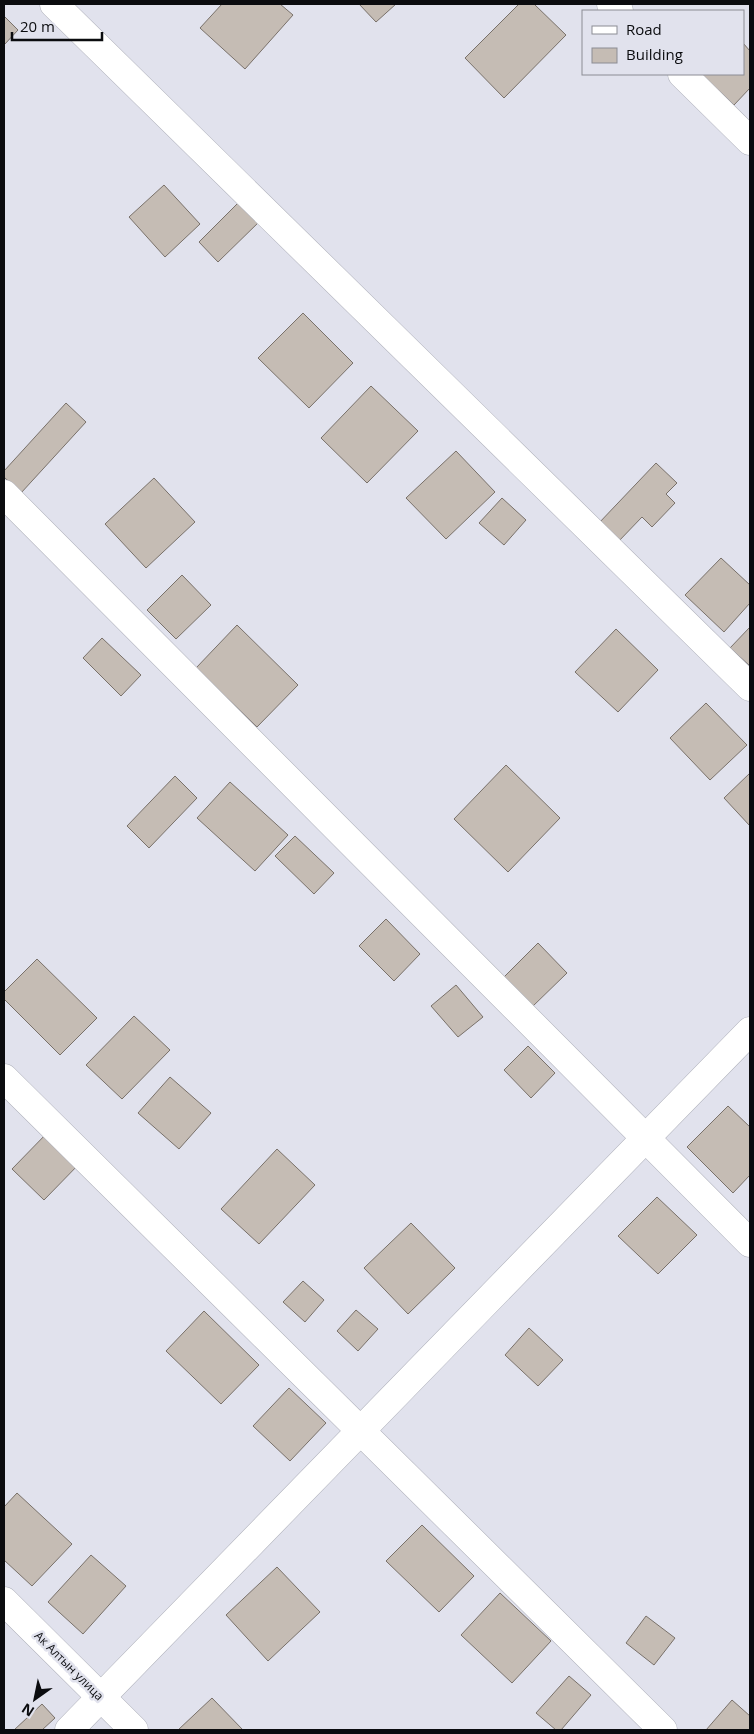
<svg xmlns="http://www.w3.org/2000/svg" width="754" height="1734" font-family="'Open Sans',sans-serif">
<rect width="100%" height="100%" fill="#e1e2ed"/>
<g fill="#c5bcb4" stroke="#79716a">
<path d="M 222,4 L 280,4 L 293,15 L 245,69 L 200,28 Z"/>
<path d="M 359,4 L 396,4 L 376,22 Z"/>
<path d="M 519,4 L 534,4 L 566,35 L 504,98 L 465,58 Z"/>
<path d="M 4,16 L 18,30 L 4,45 Z"/>
<path d="M 743,43 L 750,51 L 750,88 L 734,105 L 701,74 L 743,74 Z"/>
<path d="M 164,185 L 200,224 L 165,257 L 129,217 Z"/>
<path d="M 241,200 L 261,220 L 218,262 L 199,242 Z"/>
<path d="M 303,313 L 353,363 L 309,408 L 258,358 Z"/>
<path d="M 371,386 L 418,431 L 367,483 L 321,438 Z"/>
<path d="M 66,403 L 86,422 L 21,493 L 4,477 L 4,471 Z"/>
<path d="M 456,451 L 495,492 L 446,539 L 406,498 Z"/>
<path d="M 656,463 L 677,483 L 666,494 L 675,503 L 652,527 L 642,517 L 617,543 L 598,524 Z"/>
<path d="M 154,478 L 195,522 L 146,568 L 105,524 Z"/>
<path d="M 502,498 L 526,520 L 504,545 L 479,523 Z"/>
<path d="M 721,558 L 750,585 L 750,603 L 724,632 L 685,595 Z"/>
<path d="M 182,575 L 211,605 L 176,639 L 147,610 Z"/>
<path d="M 237,625 L 298,685 L 257,727 L 196,668 Z"/>
<path d="M 750,627 L 750,666 L 730,648 Z"/>
<path d="M 616,629 L 658,670 L 618,712 L 575,672 Z"/>
<path d="M 102,638 L 141,675 L 121,696 L 83,658 Z"/>
<path d="M 706,703 L 747,745 L 710,780 L 670,738 Z"/>
<path d="M 506,765 L 560,818 L 508,872 L 454,819 Z"/>
<path d="M 750,773 L 750,826 L 724,798 Z"/>
<path d="M 175,776 L 197,798 L 149,848 L 127,826 Z"/>
<path d="M 230,782 L 288,835 L 255,871 L 197,818 Z"/>
<path d="M 295,836 L 334,873 L 314,894 L 275,856 Z"/>
<path d="M 386,919 L 420,954 L 394,981 L 359,946 Z"/>
<path d="M 538,943 L 567,973 L 532,1007 L 503,978 Z"/>
<path d="M 37,959 L 97,1018 L 60,1055 L 4,999 L 4,992 Z"/>
<path d="M 456,985 L 483,1017 L 458,1037 L 431,1006 Z"/>
<path d="M 134,1016 L 170,1050 L 122,1099 L 86,1065 Z"/>
<path d="M 528,1046 L 555,1073 L 531,1098 L 504,1070 Z"/>
<path d="M 170,1077 L 211,1113 L 179,1149 L 138,1113 Z"/>
<path d="M 728,1106 L 750,1127 L 750,1175 L 733,1193 L 687,1147 Z"/>
<path d="M 50,1130 L 82,1161 L 44,1200 L 12,1169 Z"/>
<path d="M 277,1149 L 315,1185 L 259,1244 L 221,1209 Z"/>
<path d="M 657,1197 L 697,1235 L 658,1274 L 618,1236 Z"/>
<path d="M 411,1223 L 455,1268 L 408,1314 L 364,1268 Z"/>
<path d="M 303,1281 L 324,1300 L 305,1322 L 283,1302 Z"/>
<path d="M 356,1310 L 378,1329 L 358,1351 L 337,1331 Z"/>
<path d="M 204,1311 L 259,1365 L 221,1404 L 166,1351 Z"/>
<path d="M 529,1328 L 563,1360 L 538,1386 L 505,1355 Z"/>
<path d="M 289,1388 L 326,1423 L 290,1461 L 253,1426 Z"/>
<path d="M 17,1493 L 72,1544 L 32,1586 L 4,1560 L 4,1507 Z"/>
<path d="M 422,1525 L 474,1576 L 439,1612 L 386,1561 Z"/>
<path d="M 91,1555 L 126,1586 L 83,1634 L 48,1602 Z"/>
<path d="M 277,1567 L 320,1612 L 268,1661 L 226,1615 Z"/>
<path d="M 500,1593 L 551,1641 L 512,1683 L 461,1635 Z"/>
<path d="M 646,1616 L 675,1638 L 654,1665 L 626,1643 Z"/>
<path d="M 569,1676 L 591,1695 L 561,1730 L 556,1730 L 536,1713 Z"/>
<path d="M 212,1698 L 243,1730 L 178,1730 Z"/>
<path d="M 732,1700 L 750,1716 L 750,1730 L 706,1730 Z"/>
<path d="M 42,1704 L 55,1718 L 42,1730 L 14,1730 Z"/>
</g>
<g fill="none" stroke-linecap="round" stroke-linejoin="round">
<defs>
<g id="minor">
<path d="M 54,4 L 750,687"/>
<path d="M 611,4 L 619,11"/>
<path d="M 682,74 L 750,141"/>
<path d="M 4,494 L 750,1243"/>
<path d="M 4,1078 L 663,1730"/>
<path d="M 4,1601 L 134,1730"/>
<path d="M 69,1730 L 750,1031"/>
</g>
</defs>
<use href="#minor" stroke="#adafb9" stroke-width="29"/>
<use href="#minor" stroke="#fff" stroke-width="28"/>
</g>
<g text-anchor="middle" stroke-width="5" stroke-linejoin="round" paint-order="stroke">
<g font-size="12" fill="#0b0c0f" stroke="#e1e2ed">
<text transform="translate(69 1666) rotate(45)" y="4">Ак Алтын улица</text>
</g>
</g>
<rect width="754" height="1734" fill="none" stroke="#0b0c0f" stroke-width="10"/>
<rect x="582" y="10" width="162" height="65" fill="#e1e2ed" stroke="#8b8c94"/>
<rect x="592" y="26" width="25" height="8" fill="#ffffff" stroke="#8b8c94"/>
<text x="626" y="35" font-size="15" fill="#0b0c0f">Road</text>
<rect x="592" y="48" width="25" height="15" fill="#c5bcb4" stroke="#8b8c94"/>
<text x="626" y="60" font-size="15" fill="#0b0c0f">Building</text>
<g transform="translate(35 1699) rotate(213)" stroke="#e1e2ed" stroke-width="4" paint-order="stroke">
<path d="M0-4L9 19L0 12L-9 19Z" fill="#0b0c0f"/>
<text y="-8" font-size="14" font-weight="bold" text-anchor="middle" fill="#0b0c0f">N</text>
</g>
<path d="M12 32v8h90v-8" fill="none" stroke="#0b0c0f" stroke-width="2.5"/>
<text x="20" y="32" font-size="15" fill="#0b0c0f" stroke="#e1e2ed" stroke-width="4" paint-order="stroke">20 m</text>
</svg>
